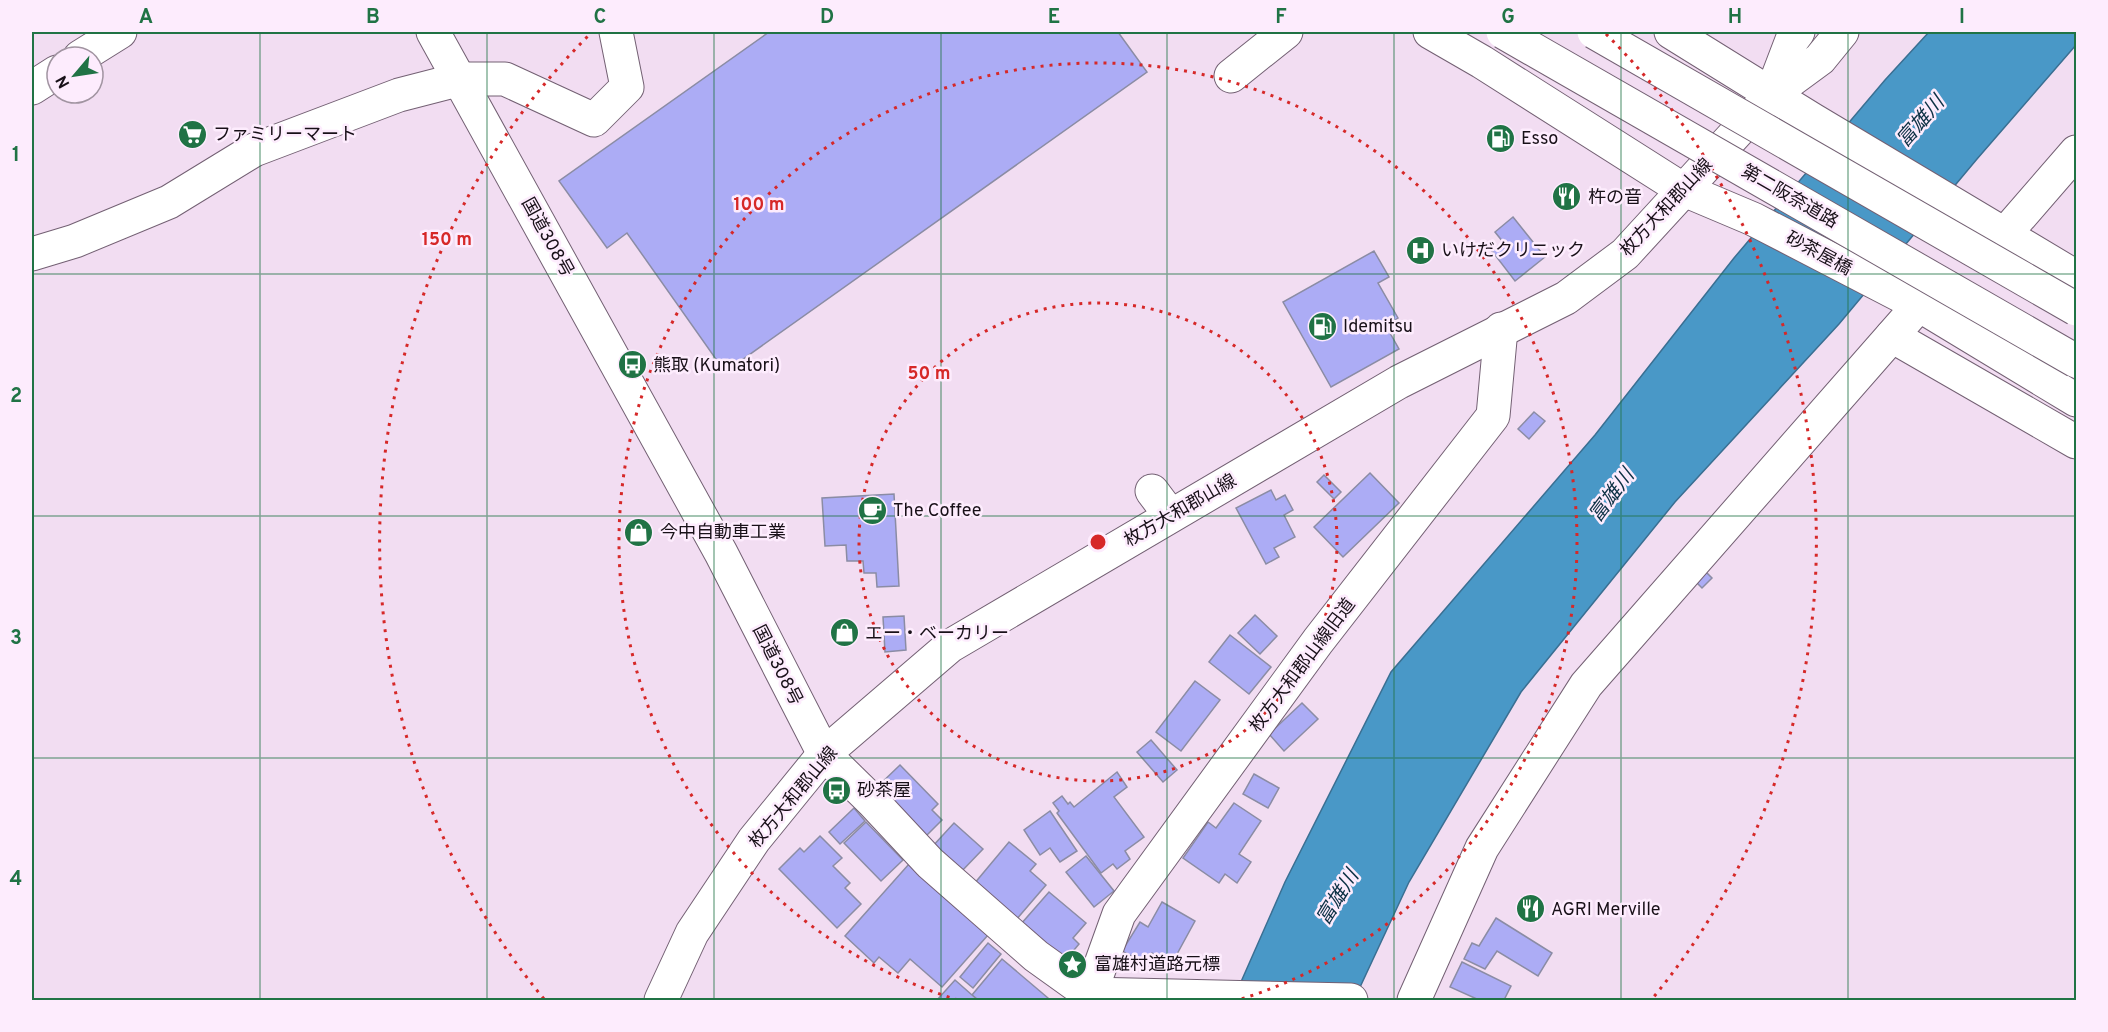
<svg xmlns="http://www.w3.org/2000/svg" width="2108" height="1032" font-family="Overpass,'Noto Sans JP',sans-serif">
<rect width="100%" height="100%" fill="#f2ddf2"/>
<path fill="#4998c7" stroke="#3a6f92" stroke-width="1.5" d="M 1929,32 L 2076,32 L 2076,45 L 1977,159 L 1839,324 L 1675,502 L 1521,692 L 1409,882 L 1354,1000 L 1233,1000 L 1285,882 L 1391,672 L 1595,435 L 1734,258 L 1885,80 Z"/>
<g fill="#acacf5" stroke="#8b8ca4" stroke-width="1.5">
<path d="M 769,32 L 1118,32 L 1147,72 L 725,372 L 627,233 L 607,248 L 559,181 Z"/>
<path d="M 1513,217 L 1545,257 L 1515,281 L 1492,251 L 1503,242 L 1495,232 Z"/>
<path d="M 1374,251 L 1389,277 L 1378,283 L 1398,318 L 1386,326 L 1399,349 L 1331,387 L 1283,302 Z"/>
<path d="M 1534,412 L 1545,421 L 1529,439 L 1518,429 Z"/>
<path d="M 1370,473 L 1399,503 L 1343,557 L 1314,527 Z"/>
<path d="M 1324,475 L 1341,492 L 1334,499 L 1317,482 Z"/>
<path d="M 1271,490 L 1276,500 L 1285,495 L 1293,510 L 1284,515 L 1295,537 L 1274,548 L 1279,557 L 1266,564 L 1236,508 Z"/>
<path d="M 894,494 L 899,586 L 877,587 L 876,573 L 864,573 L 863,561 L 847,561 L 846,545 L 825,546 L 822,498 Z"/>
<path d="M 1705,571 L 1712,578 L 1702,588 L 1695,581 Z"/>
<path d="M 1255,615 L 1277,636 L 1260,654 L 1238,633 Z"/>
<path d="M 904,616 L 906,650 L 885,652 L 883,617 Z"/>
<path d="M 1230,635 L 1271,667 L 1249,694 L 1209,662 Z"/>
<path d="M 1195,681 L 1220,700 L 1181,751 L 1156,732 Z"/>
<path d="M 1302,703 L 1318,719 L 1284,751 L 1269,734 Z"/>
<path d="M 1151,740 L 1177,770 L 1163,782 L 1137,752 Z"/>
<path d="M 900,765 L 938,804 L 932,810 L 942,820 L 923,839 L 875,789 Z"/>
<path d="M 1117,772 L 1127,787 L 1114,797 L 1144,837 L 1125,851 L 1130,859 L 1117,869 L 1113,864 L 1101,873 L 1057,813 L 1059,811 L 1053,803 L 1062,796 L 1068,804 L 1070,802 L 1074,807 Z"/>
<path d="M 1254,774 L 1279,788 L 1268,808 L 1243,794 Z"/>
<path d="M 1234,803 L 1261,821 L 1239,854 L 1251,862 L 1237,883 L 1225,874 L 1219,883 L 1183,858 L 1208,822 L 1216,828 Z"/>
<path d="M 854,808 L 865,821 L 840,844 L 829,832 Z"/>
<path d="M 1050,811 L 1077,851 L 1060,862 L 1050,848 L 1040,855 L 1024,830 Z"/>
<path d="M 866,822 L 903,860 L 881,881 L 844,843 Z"/>
<path d="M 954,823 L 983,849 L 960,873 L 932,847 Z"/>
<path d="M 820,836 L 842,858 L 833,866 L 850,883 L 845,888 L 861,904 L 837,928 L 779,869 L 800,848 L 804,852 Z"/>
<path d="M 1009,842 L 1036,864 L 1030,871 L 1046,885 L 1016,920 L 974,884 Z"/>
<path d="M 1086,856 L 1114,891 L 1094,907 L 1066,872 Z"/>
<path d="M 909,864 L 988,935 L 942,987 L 910,959 L 898,973 L 879,957 L 874,963 L 845,936 Z"/>
<path d="M 1049,892 L 1086,923 L 1073,938 L 1079,944 L 1064,962 L 1021,924 Z"/>
<path d="M 1162,902 L 1195,921 L 1171,965 L 1152,953 L 1146,964 L 1122,951 L 1140,922 L 1148,927 Z"/>
<path d="M 1496,918 L 1552,953 L 1538,976 L 1497,951 L 1485,969 L 1464,959 L 1472,943 L 1479,946 Z"/>
<path d="M 988,943 L 1001,954 L 973,988 L 960,977 Z"/>
<path d="M 1002,959 L 1048,998 L 1046,1000 L 978,1000 L 972,995 Z"/>
<path d="M 1462,962 L 1511,986 L 1504,1000 L 1479,1000 L 1450,987 Z"/>
<path d="M 955,980 L 972,995 L 978,1000 L 937,1000 Z"/>
</g>
<g fill="none" stroke-linecap="round" stroke-linejoin="round">
<defs>
<g id="minor">
<path d="M 1430,32 L 1482,62 L 1682,189 L 1753,219 L 1919,305 L 2076,400"/>
<path d="M 1671,32 L 1813,120 L 2076,277"/>
<path d="M 80,57 L 120,32"/>
<path d="M 1231,76 L 1286,32"/>
<path d="M 32,88 L 57,72"/>
<path d="M 32,254 L 75,241 L 169,202 L 254,150 L 399,95 L 461,79 L 505,79 L 594,120 L 627,87 L 616,32"/>
<path d="M 1892,336 L 2076,442"/>
<path d="M 1152,491 L 1170,515"/>
<path d="M 1088,1000 L 1119,914 L 1318,641 L 1493,416 L 1501,329"/>
<path d="M 1414,1000 L 1482,848 L 1586,685 L 1919,305"/>
</g>
<g id="major">
<path d="M 1771,95 L 1792,40 L 1798,32"/>
<path d="M 2004,235 L 2076,152"/>
<path d="M 661,1000 L 692,933 L 754,840 L 824,754 L 950,646 L 1399,382 L 1566,298 L 1625,254 L 1771,95 L 1820,59 L 1842,32"/>
</g>
<path id="highway" d="M 433,32 L 721,553 L 824,754 L 873,802 L 930,863 L 1036,956 L 1089,994 L 1351,1000"/>
</defs>
<use href="#minor" stroke="#736073" stroke-width="35"/>
<use href="#major" stroke="#736073" stroke-width="35"/>
<use href="#highway" stroke="#736073" stroke-width="35"/>
<use href="#minor" stroke="#fff" stroke-width="33"/>
<use href="#major" stroke="#fff" stroke-width="33"/>
<use href="#highway" stroke="#fff" stroke-width="33"/>
<defs>
<g id="highway-bridge">
<path d="M 1503,32 L 2076,361"/>
<path d="M 1594,32 L 2076,309"/>
</g>
</defs>
<use href="#highway-bridge" stroke="#736073" stroke-width="35" stroke-linecap="butt"/>
<use href="#highway-bridge" stroke="#fff" stroke-width="33"/>
</g>
<path fill="none" stroke="#207345" stroke-width="1.5" stroke-opacity="0.55" d="M 260,32 L 260,1000M 487,32 L 487,1000M 714,32 L 714,1000M 941,32 L 941,1000M 1167,32 L 1167,1000M 1394,32 L 1394,1000M 1621,32 L 1621,1000M 1848,32 L 1848,1000M 32,274 L 2076,274M 32,516 L 2076,516M 32,758 L 2076,758"/>
<g fill="none" stroke="#d62828" stroke-width="3" stroke-dasharray="3 6">
<circle cx="1098" cy="542" r="239"/>
<path d="M958 1000A479 479 0 1 1 1238 1000"/>
<path d="M544 999A718 718 0 0 1 590 34M1606 34A718 718 0 0 1 1652 999"/>
</g>
<defs>
<symbol id="supermarket-disc" viewBox="-11 -11 22 22"><circle r="9.5" fill="#207345" stroke="#fdecfd"/><path d="M-6-5.5h2.5l.6 2H6L4.5 2H-2.5L-4.4-4H-6ZM-1.5 3.2a1.3 1.3 0 1 0 .1 0ZM3 3.2a1.3 1.3 0 1 0 .1 0Z" fill="#fff"/></symbol>
<symbol id="fuel-disc" viewBox="-11 -11 22 22"><circle r="9.5" fill="#207345" stroke="#fdecfd"/><path d="M-5.5-6h7V0h2V4h1.3V-2.5L3-4.5l.8-.8L6-3V5H2.5V1h-1V6h-7ZM-4.2-4.7v3.2H.2V-4.7Z" fill="#fff"/></symbol>
<symbol id="restaurant-disc" viewBox="-11 -11 22 22"><circle r="9.5" fill="#207345" stroke="#fdecfd"/><path d="M-5-6h1v4h1v-4h1v4h1v-4h1v5L-1.5 .5V6h-2V.5L-5-1ZM5-6V6H3V1.5H1.5Q1.5-4 5-6Z" fill="#fff"/></symbol>
<symbol id="hospital-disc" viewBox="-11 -11 22 22"><circle r="9.5" fill="#207345" stroke="#fdecfd"/><path d="M-5-5h3v3.5h4V-5h3V5h-3V1.5h-4V5h-3Z" fill="#fff"/></symbol>
<symbol id="bus-disc" viewBox="-11 -11 22 22"><circle r="9.5" fill="#207345" stroke="#fdecfd"/><path d="M-5-6H5V4H4V6H2V4H-2V6H-4V4H-5ZM-3.5-4V0h7V-4ZM-3.5 1.2v1.5H-2V1.2ZM2 1.2v1.5H3.5V1.2Z" fill="#fff"/></symbol>
<symbol id="cafe-disc" viewBox="-11 -11 22 22"><circle r="9.5" fill="#207345" stroke="#fdecfd"/><path d="M-5.5-4.5H6V0H3Q3 3.5 0 3.5H-2.5Q-5.5 3.5-5.5 0ZM3-3.2v2h1.7v-2ZM-6 4.5H4V6H-6Z" fill="#fff"/></symbol>
<symbol id="shop-disc" viewBox="-11 -11 22 22"><circle r="9.5" fill="#207345" stroke="#fdecfd"/><path d="M-5-2.5h2.3a2.7 3.5 0 0 1 5.4 0H5L5.5 6h-11ZM-1.5-2.5h3a1.5 2.3 0 0 0-3 0Z" fill="#fff"/></symbol>
<symbol id="sight-disc" viewBox="-11 -11 22 22"><circle r="9.5" fill="#207345" stroke="#fdecfd"/><path d="M0-6L1.8-2.2L6-1.7L2.9 1.2L3.7 5.4L0 3.3L-3.7 5.4L-2.9 1.2L-6-1.7L-1.8-2.2Z" fill="#fff"/></symbol>
</defs>
<g fill-rule="evenodd">
<use href="#supermarket-disc" x="176" y="118" width="33" height="33"/>
<use href="#fuel-disc" x="1484" y="122" width="33" height="33"/>
<use href="#restaurant-disc" x="1550" y="180" width="33" height="33"/>
<use href="#hospital-disc" x="1404" y="234" width="33" height="33"/>
<use href="#fuel-disc" x="1306" y="310" width="33" height="33"/>
<use href="#bus-disc" x="616" y="348" width="33" height="33"/>
<use href="#cafe-disc" x="856" y="494" width="33" height="33"/>
<use href="#shop-disc" x="622" y="516" width="33" height="33"/>
<use href="#shop-disc" x="828" y="616" width="33" height="33"/>
<use href="#bus-disc" x="820" y="774" width="33" height="33"/>
<use href="#restaurant-disc" x="1514" y="892" width="33" height="33"/>
<use href="#sight-disc" x="1056" y="948" width="33" height="33"/>
</g>
<g text-anchor="middle" stroke-width="5" stroke-linejoin="round" paint-order="stroke">
<g font-size="18" fill="#181018" stroke="#fdecfd" text-anchor="start">
<text x="213" y="140">ファミリーマート</text>
<text x="1521" y="144">Esso</text>
<text x="1588" y="203">杵の音</text>
<text x="1441" y="256">いけだクリニック</text>
<text x="1343" y="332">Idemitsu</text>
<text x="653" y="371">熊取 (Kumatori)</text>
<text x="893" y="516">The Coffee</text>
<text x="660" y="538">今中自動車工業</text>
<text x="865" y="639">エー・ベーカリー</text>
<text x="857" y="796">砂茶屋</text>
<text x="1551" y="915">AGRI Merville</text>
<text x="1094" y="970">富雄村道路元標</text>
</g>
<g font-size="18" fill="#181018" stroke="#fdecfd">
<text transform="translate(1790 196) rotate(30)" y="6">第二阪奈道路</text>
<text transform="translate(1666 207) rotate(-47)" y="6">枚方大和郡山線</text>
<text transform="translate(548 237) rotate(61)" y="6">国道308号</text>
<text transform="translate(1819 253) rotate(28)" y="6">砂茶屋橋</text>
<text transform="translate(1180 510) rotate(-30)" y="6">枚方大和郡山線</text>
<text transform="translate(778 665) rotate(63)" y="6">国道308号</text>
<text transform="translate(1302 665) rotate(-53)" y="6">枚方大和郡山線旧道</text>
<text transform="translate(793 797) rotate(-50)" y="6">枚方大和郡山線</text>
</g>
<g font-size="20" font-style="italic" fill="#0c3044" stroke="#fdecfd">
<text transform="translate(1920 121) rotate(-49)" y="7">富雄川</text>
<text transform="translate(1611 495) rotate(-53)" y="7">富雄川</text>
<text transform="translate(1337 897) rotate(-58)" y="7">富雄川</text>
</g>
</g>
<circle cx="1098" cy="542" r="9" fill="#d62828" stroke="#fdecfd" stroke-width="3"/>
<g font-size="18" text-anchor="middle" font-weight="bold" fill="#d62828" stroke="#fdecfd" stroke-width="5" stroke-linejoin="round" paint-order="stroke">
<text x="759" y="210">100 m</text>
<text x="447" y="245">150 m</text>
<text x="929" y="379">50 m</text>
</g>
<rect width="2108" height="1032" fill="none" stroke="#fdecfd" stroke-width="66"/>
<g transform="translate(75 75) rotate(241)"><circle r="28" fill="#fdecfd" stroke="#a194a1" stroke-width="1.5"/>
<path d="M0-4.5L10 22L0 15L-10 22Z" fill="#207345"/>
<text y="-9" font-size="16" font-weight="bold" text-anchor="middle" fill="#181018">N</text>
</g>
<rect x="33" y="33" width="2042" height="966" fill="none" stroke="#207345" stroke-width="2"/>
<g font-size="20" text-anchor="middle" font-weight="bold" fill="#207345">
<text x="146" y="23">A</text>
<text x="373" y="23">B</text>
<text x="600" y="23">C</text>
<text x="827" y="23">D</text>
<text x="1054" y="23">E</text>
<text x="1281" y="23">F</text>
<text x="1508" y="23">G</text>
<text x="1735" y="23">H</text>
<text x="1962" y="23">I</text>
<text x="16" y="161">1</text>
<text x="16" y="402">2</text>
<text x="16" y="644">3</text>
<text x="16" y="885">4</text>
</g>
</svg>
